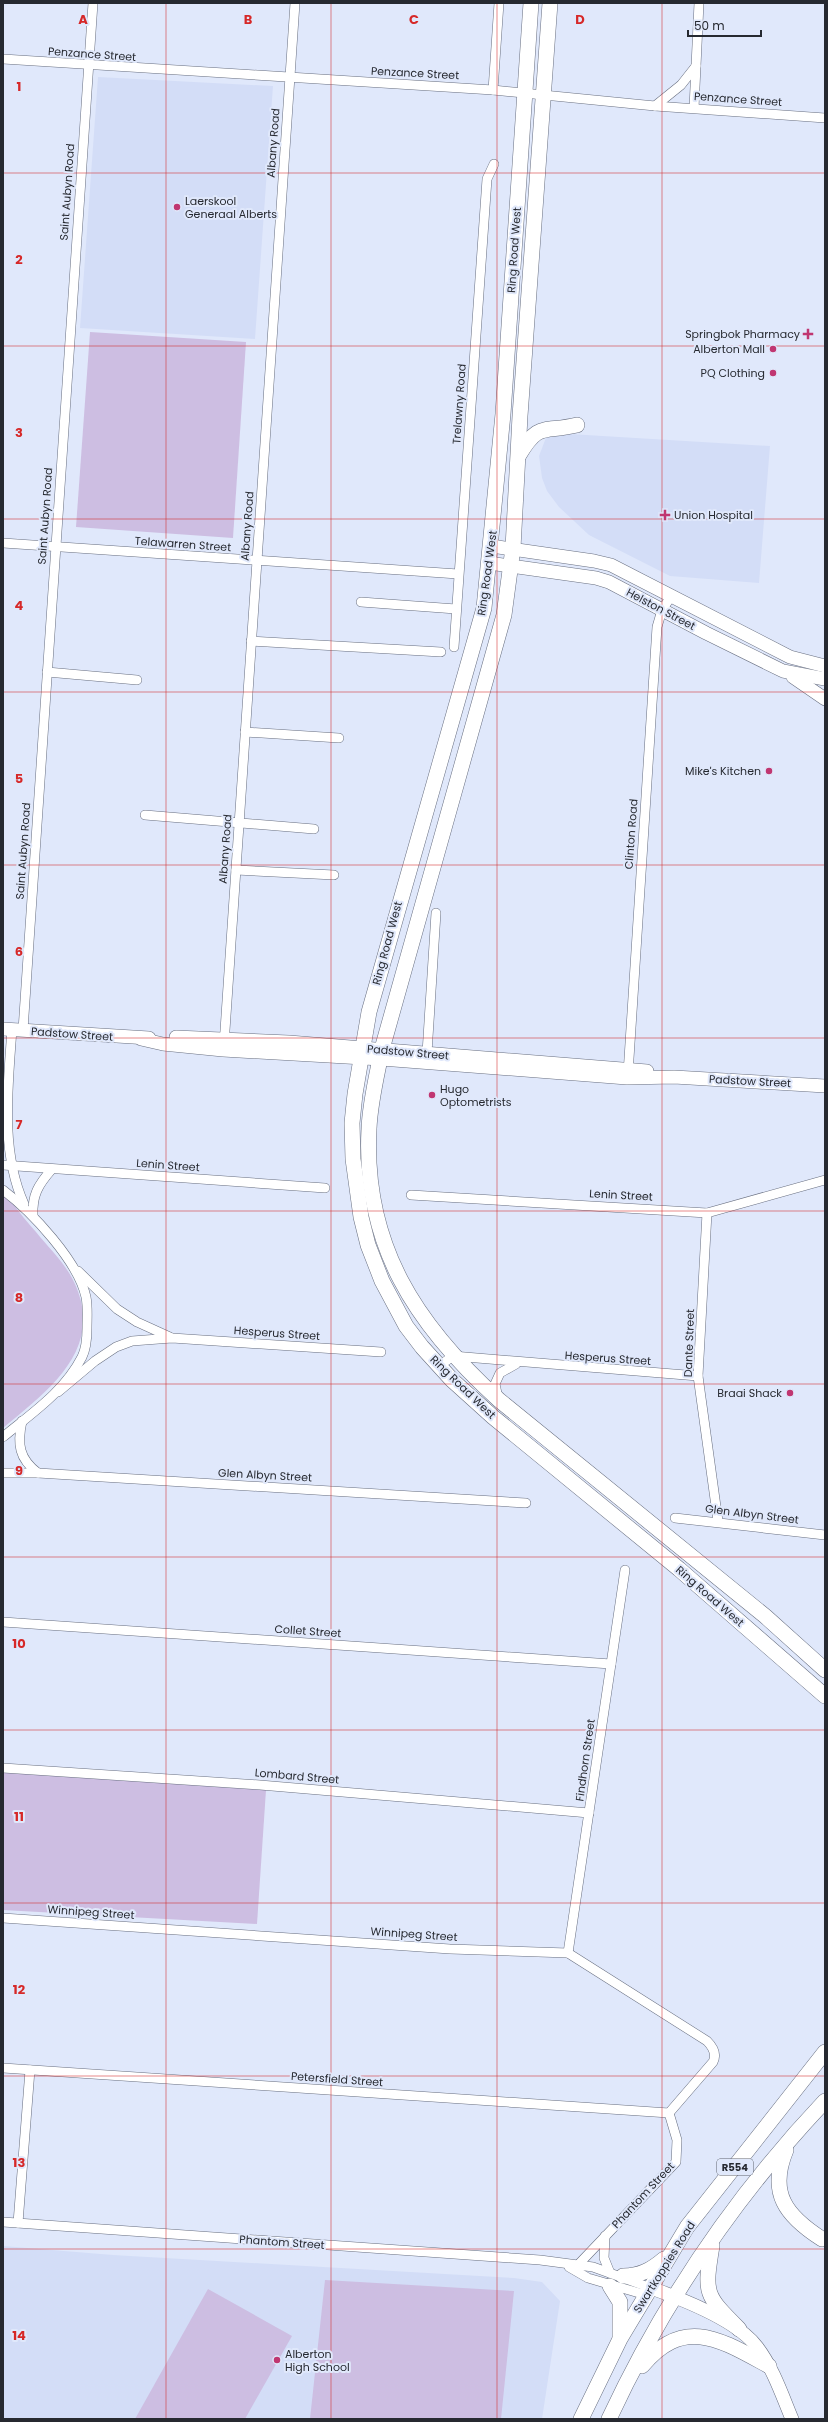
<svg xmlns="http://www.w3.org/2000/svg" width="828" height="2422" font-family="Poppins,sans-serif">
<rect width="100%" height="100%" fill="#e0e8fb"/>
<g fill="#d3ddf7">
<path d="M 98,77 L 273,86 L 255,339 L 80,328 Z"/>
<path d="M 553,433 L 770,446 L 759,583 L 670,576 L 589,535 L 559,507 L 547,491 L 542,478 L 539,456 L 547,435 Z"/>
<path d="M 3,2246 L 113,2255 L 514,2278 L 542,2282 L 560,2301 L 542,2419 L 3,2419 Z"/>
</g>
<g fill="#cdbee2">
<path d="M 90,332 L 246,342 L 233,538 L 76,527 Z"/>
<path d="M 3,1196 L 11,1201 C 19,1212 27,1222 36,1232 C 48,1247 63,1261 72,1278 C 108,1347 50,1389 3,1428 Z"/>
<path d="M 3,1771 L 266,1790 L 257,1924 L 3,1910 Z"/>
<path d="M 325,2280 L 514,2291 L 501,2419 L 310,2419 Z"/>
<path d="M 208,2289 L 292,2336 L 245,2419 L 135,2419 Z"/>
</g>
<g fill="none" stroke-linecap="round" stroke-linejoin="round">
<defs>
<g id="street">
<path d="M 3,59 L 493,90 L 655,106 L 825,118"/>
<path d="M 493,90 L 499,3"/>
<path d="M 655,106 L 681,85 L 696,66"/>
<path d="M 694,108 L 699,3"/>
<path d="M 3,543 L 458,574"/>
<path d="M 361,602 L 456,609"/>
<path d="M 251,641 L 441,652"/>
<path d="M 454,647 L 487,179 L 494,164"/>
<path d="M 47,672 L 137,680"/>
<path d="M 245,732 L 339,738"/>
<path d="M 145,815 L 314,829"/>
<path d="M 236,870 L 334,875"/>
<path d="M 12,1029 C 8,1087 0,1151 24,1204"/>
<path d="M 23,1030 L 93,3"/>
<path d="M 224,1045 L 295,3"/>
<path d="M 427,1053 L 436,913"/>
<path d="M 628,1074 L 657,627 L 662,610 L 672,595"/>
<path d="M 3,1165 L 325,1188"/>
<path d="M 3,1190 C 32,1212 78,1261 86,1297 C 88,1307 87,1317 87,1328 C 87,1337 86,1349 82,1357 C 64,1392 32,1413 3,1437"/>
<path d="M 411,1195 L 707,1213 L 825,1180"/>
<path d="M 707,1213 L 698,1376 L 718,1521"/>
<path d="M 33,1216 C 32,1195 38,1185 52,1169"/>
<path d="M 78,1271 L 117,1309 L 137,1322 L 170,1337"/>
<path d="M 439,1366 L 453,1356 L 698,1376"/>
<path d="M 58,1392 L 95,1361 L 116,1347 L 132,1341 L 172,1338 L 381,1352"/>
<path d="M 498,1398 L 495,1384 L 500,1373 L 516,1364"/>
<path d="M 22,1421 C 17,1444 19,1459 38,1473"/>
<path d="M 3,1473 L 38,1473 L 526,1503"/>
<path d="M 675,1518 L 825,1535"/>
<path d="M 3,1622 L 611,1664"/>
<path d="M 3,1768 L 260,1785 L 589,1813"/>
<path d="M 3,1918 L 450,1949 L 568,1953 L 707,2041 C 713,2047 717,2054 713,2062 L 669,2113"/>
<path d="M 568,1953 L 625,1570"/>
<path d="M 3,2068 L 669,2113"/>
<path d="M 3,2222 L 540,2260 L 593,2267 L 651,2288"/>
<path d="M 18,2223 L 30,2070"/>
<path d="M 605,2236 L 604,2258 L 610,2273"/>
<path d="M 569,2267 L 588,2278 L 646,2295"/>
<path d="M 575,2268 L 676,2162 L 677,2140 L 669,2113"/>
</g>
<g id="secondary">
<path d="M 491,546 L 594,561 L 611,565 L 790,657 L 825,666"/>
<path d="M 489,563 L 596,578 L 609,582 L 706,633 L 783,671 L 825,679"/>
<path d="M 793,677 L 825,699"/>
<path d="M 3,1029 L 149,1038"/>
<path d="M 176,1037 L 289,1042 L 647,1071"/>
<path d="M 141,1039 L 163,1044 L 223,1050 L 381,1059 L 627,1078 L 674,1077 L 825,1086"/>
<path d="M 651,2288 C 682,2299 738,2321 757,2347 C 773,2368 782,2395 792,2419"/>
</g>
<g id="primary">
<path d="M 531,3 L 503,414 L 484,608 L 369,1012 L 355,1094 L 352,1123 L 353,1159 L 361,1217 L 368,1245 L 382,1281 L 406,1326 L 422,1347 L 452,1380 L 493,1417 L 679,1569 L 825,1696"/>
<path d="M 550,3 L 520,416 L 513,548 L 504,615 L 382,1049 C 377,1075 370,1102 369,1129 C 363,1245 416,1325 499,1400 L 765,1616 L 825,1670"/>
<path d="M 519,455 C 539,421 544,433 577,425"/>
<path d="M 786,2150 C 768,2193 786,2216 822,2239"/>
<path d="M 712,2246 C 704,2294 705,2295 739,2329"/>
<path d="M 623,2276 C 640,2276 651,2270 664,2259"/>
<path d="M 610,2286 L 620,2302 L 620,2336"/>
<path d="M 642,2366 C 684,2315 721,2340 769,2366"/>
<path d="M 581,2419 L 620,2339 L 687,2227 L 825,2052"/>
<path d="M 609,2419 C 663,2303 737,2194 825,2101"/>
</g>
</defs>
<use href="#street" stroke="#686f80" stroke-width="10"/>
<use href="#secondary" stroke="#686f80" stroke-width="14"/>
<use href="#primary" stroke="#686f80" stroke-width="16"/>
<use href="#street" stroke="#fff" stroke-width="9"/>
<use href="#secondary" stroke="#fff" stroke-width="13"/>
<use href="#primary" stroke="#fff" stroke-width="15"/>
</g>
<path fill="none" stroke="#d62828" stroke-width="1" stroke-opacity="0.55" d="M 166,3 L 166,2419M 331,3 L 331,2419M 497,3 L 497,2419M 662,3 L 662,2419M 3,173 L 825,173M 3,346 L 825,346M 3,519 L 825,519M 3,692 L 825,692M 3,865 L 825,865M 3,1038 L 825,1038M 3,1211 L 825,1211M 3,1384 L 825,1384M 3,1557 L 825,1557M 3,1730 L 825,1730M 3,1903 L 825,1903M 3,2076 L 825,2076M 3,2249 L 825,2249"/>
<g fill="#c03671" stroke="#e0e8fb" stroke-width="1.5">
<circle cx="177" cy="207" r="4"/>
<path d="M806 328h4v4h4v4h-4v4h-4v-4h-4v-4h4z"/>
<circle cx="773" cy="349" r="4"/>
<circle cx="773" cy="373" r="4"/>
<path d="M663 509h4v4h4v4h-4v4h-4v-4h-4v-4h4z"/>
<circle cx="769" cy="771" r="4"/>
<circle cx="432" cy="1095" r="4"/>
<circle cx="790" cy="1393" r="4"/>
<circle cx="277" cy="2360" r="4"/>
</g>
<g text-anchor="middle" stroke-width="4" stroke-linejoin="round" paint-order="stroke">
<rect fill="#e0e8fb" stroke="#5e626d" stroke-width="1" x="717" y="2159" width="36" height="16" rx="3"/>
<g font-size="10" font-weight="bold" fill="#262930">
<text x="735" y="2171">R554</text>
</g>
<g font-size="11" fill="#262930" stroke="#e0e8fb">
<text transform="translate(92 54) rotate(4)" y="4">Penzance Street</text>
<text transform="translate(415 73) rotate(3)" y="4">Penzance Street</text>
<text transform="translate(738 99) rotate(4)" y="4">Penzance Street</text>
<text transform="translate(273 143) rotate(-86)" y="4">Albany Road</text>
<text transform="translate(67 192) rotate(-86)" y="4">Saint Aubyn Road</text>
<text transform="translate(514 250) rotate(-86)" y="4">Ring Road West</text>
<text transform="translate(459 404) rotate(-86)" y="4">Trelawny Road</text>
<text transform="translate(45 516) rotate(-86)" y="4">Saint Aubyn Road</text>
<text transform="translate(247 526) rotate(-86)" y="4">Albany Road</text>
<text transform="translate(183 544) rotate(4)" y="4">Telawarren Street</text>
<text transform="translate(487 573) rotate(-82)" y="4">Ring Road West</text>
<text transform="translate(661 609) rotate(28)" y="4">Helston Street</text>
<text transform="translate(631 834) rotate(-86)" y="4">Clinton Road</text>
<text transform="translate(225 849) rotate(-86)" y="4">Albany Road</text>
<text transform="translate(23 851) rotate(-86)" y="4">Saint Aubyn Road</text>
<text transform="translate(387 943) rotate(-75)" y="4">Ring Road West</text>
<text transform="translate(72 1034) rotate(4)" y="4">Padstow Street</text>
<text transform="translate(408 1052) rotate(5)" y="4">Padstow Street</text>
<text transform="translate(750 1081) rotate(3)" y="4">Padstow Street</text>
<text transform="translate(168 1165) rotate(4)" y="4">Lenin Street</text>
<text transform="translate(621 1195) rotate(3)" y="4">Lenin Street</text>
<text transform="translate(277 1333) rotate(4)" y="4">Hesperus Street</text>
<text transform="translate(689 1343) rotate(-88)" y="4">Dante Street</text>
<text transform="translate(608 1358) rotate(4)" y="4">Hesperus Street</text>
<text transform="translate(463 1387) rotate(44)" y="4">Ring Road West</text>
<text transform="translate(265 1475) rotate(3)" y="4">Glen Albyn Street</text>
<text transform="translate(752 1514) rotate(7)" y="4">Glen Albyn Street</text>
<text transform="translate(710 1596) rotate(41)" y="4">Ring Road West</text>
<text transform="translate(308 1631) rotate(4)" y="4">Collet Street</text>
<text transform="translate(585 1760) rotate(-82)" y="4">Findhorn Street</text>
<text transform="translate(297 1776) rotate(5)" y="4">Lombard Street</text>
<text transform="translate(91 1912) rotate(4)" y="4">Winnipeg Street</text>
<text transform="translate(414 1934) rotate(4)" y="4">Winnipeg Street</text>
<text transform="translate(337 2079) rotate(4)" y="4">Petersfield Street</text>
<text transform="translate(643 2195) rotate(-47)" y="4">Phantom Street</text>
<text transform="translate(282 2242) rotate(4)" y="4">Phantom Street</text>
<text transform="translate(664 2267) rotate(-58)" y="4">Swartkoppies Road</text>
</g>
<g font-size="11" fill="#262930" stroke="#e0e8fb" text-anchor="end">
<text x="185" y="205" text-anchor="start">Laerskool<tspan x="185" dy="13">Generaal Alberts</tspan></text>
<text x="800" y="338">Springbok Pharmacy</text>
<text x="765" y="353">Alberton Mall</text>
<text x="765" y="377">PQ Clothing</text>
<text x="674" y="519" text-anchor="start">Union Hospital</text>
<text x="761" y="775">Mike's Kitchen</text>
<text x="440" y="1093" text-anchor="start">Hugo<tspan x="440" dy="13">Optometrists</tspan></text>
<text x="782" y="1397">Braai Shack</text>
<text x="285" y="2358" text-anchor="start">Alberton<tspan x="285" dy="13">High School</tspan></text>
</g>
</g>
<g font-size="13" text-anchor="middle" font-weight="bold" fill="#d62828" stroke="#e0e8fb" stroke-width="4" stroke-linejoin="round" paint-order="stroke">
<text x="83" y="24">A</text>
<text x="248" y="24">B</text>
<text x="414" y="24">C</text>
<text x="580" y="24">D</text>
<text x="19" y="91">1</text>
<text x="19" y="264">2</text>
<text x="19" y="437">3</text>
<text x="19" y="610">4</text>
<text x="19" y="783">5</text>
<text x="19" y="956">6</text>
<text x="19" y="1129">7</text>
<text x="19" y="1302">8</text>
<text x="19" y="1475">9</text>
<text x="19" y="1648">10</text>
<text x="19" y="1821">11</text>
<text x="19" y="1994">12</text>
<text x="19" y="2167">13</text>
<text x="19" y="2340">14</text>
</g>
<rect width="828" height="2422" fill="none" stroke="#262930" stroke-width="8"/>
<path d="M688 30v6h73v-6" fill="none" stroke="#262930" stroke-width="2"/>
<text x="694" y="30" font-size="12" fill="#262930" stroke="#e0e8fb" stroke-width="3" paint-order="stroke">50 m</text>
</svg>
